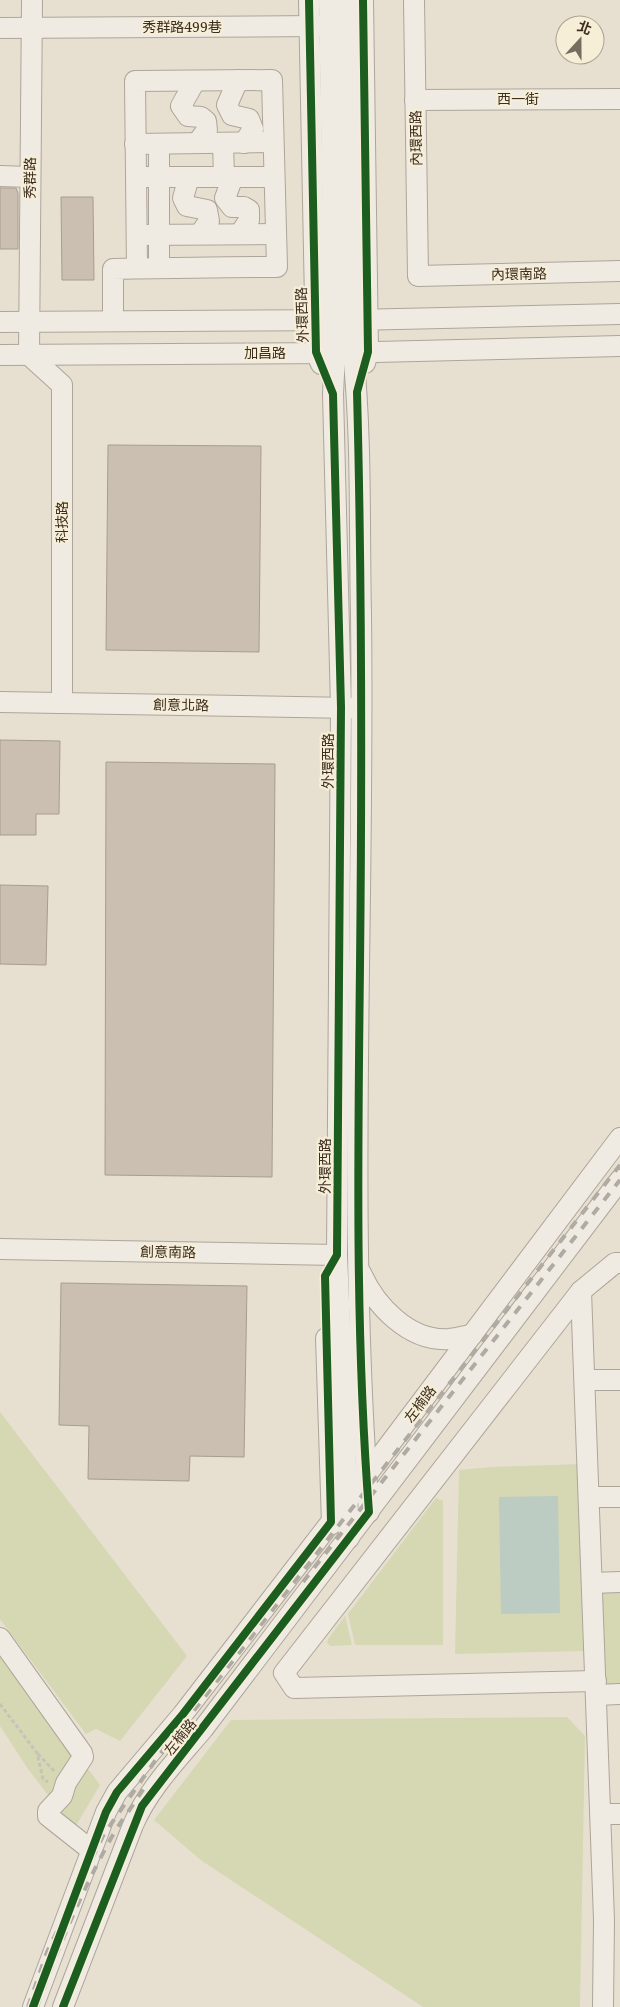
<svg xmlns="http://www.w3.org/2000/svg" width="620" height="2007" font-family="'Noto Serif','Noto Sans TC',serif">
<rect width="100%" height="100%" fill="#e7e0d1"/>
<g fill="#d6d7b3">
<path d="M 0,1412 L 187,1656 L 120,1741 L 96,1729 L 86,1734 L 0,1619 Z"/>
<path d="M 580,1464 L 587,1651 L 455,1654 L 459,1470 L 491,1467 Z"/>
<path d="M 436,1498 L 443,1501 L 443,1645 L 355,1645 L 348,1614 Z"/>
<path d="M 600,1592 L 620,1592 L 620,1688 L 603,1688 Z"/>
<path d="M 345,1616 L 352,1645 L 330,1646 L 327,1643 L 328,1639 Z"/>
<path d="M 0,1650 L 100,1785 L 74,1829 L 28,1769 L 0,1726 Z"/>
<path d="M 567,1717 L 585,1736 L 580,2007 L 423,2007 L 202,1861 L 154,1820 L 231,1720 Z"/>
</g>
<path fill="#bcccc2" d="M 558,1496 L 560,1613 L 501,1614 L 499,1497 Z"/>
<g fill="#cbbfb2" stroke="#a89c90">
<path d="M 0,188 L 16,188 L 18,193 L 18,249 L 0,249 Z"/>
<path d="M 61,197 L 93,197 L 94,280 L 62,280 Z"/>
<path d="M 108,445 L 261,446 L 259,652 L 106,650 Z"/>
<path d="M 0,740 L 60,741 L 59,814 L 36,814 L 36,835 L 0,835 Z"/>
<path d="M 106,762 L 275,764 L 272,1177 L 105,1175 Z"/>
<path d="M 0,885 L 48,886 L 46,965 L 0,964 Z"/>
<path d="M 61,1283 L 247,1286 L 244,1457 L 190,1456 L 189,1481 L 88,1479 L 89,1426 L 59,1425 Z"/>
</g>
<g fill="none" stroke-linecap="round" stroke-linejoin="round">
<defs>
<g id="minor">
<path d="M 309,0 L 316,352 L 321,364"/>
<path d="M 329,0 L 335,353 L 333,394 L 341,707 L 337,1255 L 349,1538"/>
<path d="M 347,0 L 353,352 C 362,439 359,527 361,614 C 365,913 346,1214 369,1512"/>
<path d="M 363,0 L 368,352 L 365,363"/>
<path d="M 414,0 L 418,276 L 620,271"/>
<path d="M 0,28 L 321,26"/>
<path d="M 238,80 L 227,105 L 232,115 L 249,119 L 253,129 L 244,143"/>
<path d="M 195,81 L 181,106 L 188,116 L 201,117 L 206,121 L 207,130 L 197,143"/>
<path d="M 415,100 L 620,99"/>
<path d="M 223,143 L 224,177"/>
<path d="M 135,144 L 273,142"/>
<path d="M 159,144 L 159,268"/>
<path d="M 0,176 L 30,177"/>
<path d="M 136,177 L 274,177"/>
<path d="M 189,177 L 183,198 L 187,206 L 207,210 L 209,221 L 200,234"/>
<path d="M 233,177 L 225,198 L 232,207 L 244,207 L 249,210 L 249,220 L 240,234"/>
<path d="M 137,235 L 276,234"/>
<path d="M 113,321 L 113,269 C 167,268 222,267 277,267 L 272,80 L 135,81 L 137,268"/>
<path d="M 0,322 L 353,320 L 620,314"/>
<path d="M 0,355 L 335,353 L 620,346"/>
<path d="M 29,355 L 62,385 L 62,703"/>
<path d="M 29,355 L 32,0"/>
<path d="M 0,702 L 352,708"/>
<path d="M 0,1249 L 337,1255"/>
<path d="M 361,1273 C 375,1305 409,1342 449,1339 C 457,1338 464,1336 472,1335"/>
<path d="M 581,1291 L 604,1920 L 603,2007"/>
<path d="M 326,1338 L 332,1524"/>
<path d="M 585,1380 L 620,1380"/>
<path d="M 589,1497 L 620,1497"/>
<path d="M 592,1583 L 620,1582"/>
<path d="M 0,1638 L 82,1753 L 83,1757 L 66,1783 L 62,1796 L 48,1811 L 48,1816 L 91,1850"/>
<path d="M 596,1681 L 294,1688 L 284,1673 L 581,1291 L 615,1263 L 620,1263"/>
<path d="M 596,1695 L 620,1694"/>
<path d="M 601,1814 L 620,1814"/>
<path d="M 33,2007 L 106,1812 L 117,1792 L 183,1714 L 331,1522 L 620,1138"/>
<path d="M 63,2007 L 133,1825 C 149,1788 177,1760 203,1729 L 620,1180"/>
</g>
</defs>
<use href="#minor" stroke="#ada599" stroke-width="22"/>
<g stroke="#c8c2b9" stroke-width="3" stroke-dasharray="4 2.5" stroke-linecap="butt">
<path d="M 0,1704 L 37,1753 L 43,1779 L 48,1782"/>
<path d="M 38,1754 L 55,1772"/>
</g>
<use href="#minor" stroke="#efebe3" stroke-width="20"/>
<g stroke="#afaaa2" stroke-width="4" stroke-dasharray="9 9" stroke-linecap="butt">
<path d="M 303,1582 L 620,1180"/>
<path d="M 28,2007 L 47,1952 L 104,1834 L 157,1758 L 620,1165"/>
<path d="M 37,2007 C 57,1950 80,1895 109,1842 C 119,1823 133,1806 144,1788"/>
</g>
<defs>
<g id="cycleway">
<path d="M 33,2007 L 106,1812 L 117,1792 L 183,1714 L 331,1522 L 325,1276 L 337,1255 L 341,707 L 333,394 L 316,352 L 309,0"/>
<path d="M 63,2007 L 142,1806 L 369,1512 C 355,1331 358,1148 360,966 C 362,775 362,583 357,392 L 368,352 L 363,0"/>
</g>
</defs>
<use href="#cycleway" stroke="#f7eed8" stroke-width="11"/>
<use href="#cycleway" stroke="#1b5e20" stroke-width="8"/>
</g>
<g text-anchor="middle" stroke-width="4.5" stroke-linejoin="round" paint-order="stroke">
<g font-size="14" fill="#3d2e20" stroke="#f7eed8">
<text x="182" y="32">秀群路499巷</text>
<text x="518" y="104">西一街</text>
<text transform="translate(416 138) rotate(-91)" y="5">內環西路</text>
<text transform="translate(30 178) rotate(-89)" y="5">秀群路</text>
<text transform="translate(519 274) rotate(-1)" y="5">內環南路</text>
<text transform="translate(302 315) rotate(-92)" y="5">外環西路</text>
<text x="265" y="358">加昌路</text>
<text transform="translate(62 522) rotate(-90)" y="5">科技路</text>
<text transform="translate(181 705) rotate(1)" y="5">創意北路</text>
<text transform="translate(328 761) rotate(-90)" y="5">外環西路</text>
<text transform="translate(325 1166) rotate(-90)" y="5">外環西路</text>
<text transform="translate(168 1252) rotate(1)" y="5">創意南路</text>
<text transform="translate(420 1404) rotate(-53)" y="5">左楠路</text>
<text transform="translate(180 1737) rotate(-51)" y="5">左楠路</text>
</g>
</g>
<g transform="translate(580 40) rotate(21)"><circle r="24" fill="#f7eed8" stroke="#ada18e"/>
<path d="M0-4L9 19L0 12L-9 19Z" fill="#786c5e"/>
<text y="-8" font-size="14" font-weight="bold" text-anchor="middle" fill="#3d2e20">北</text>
</g>
</svg>
